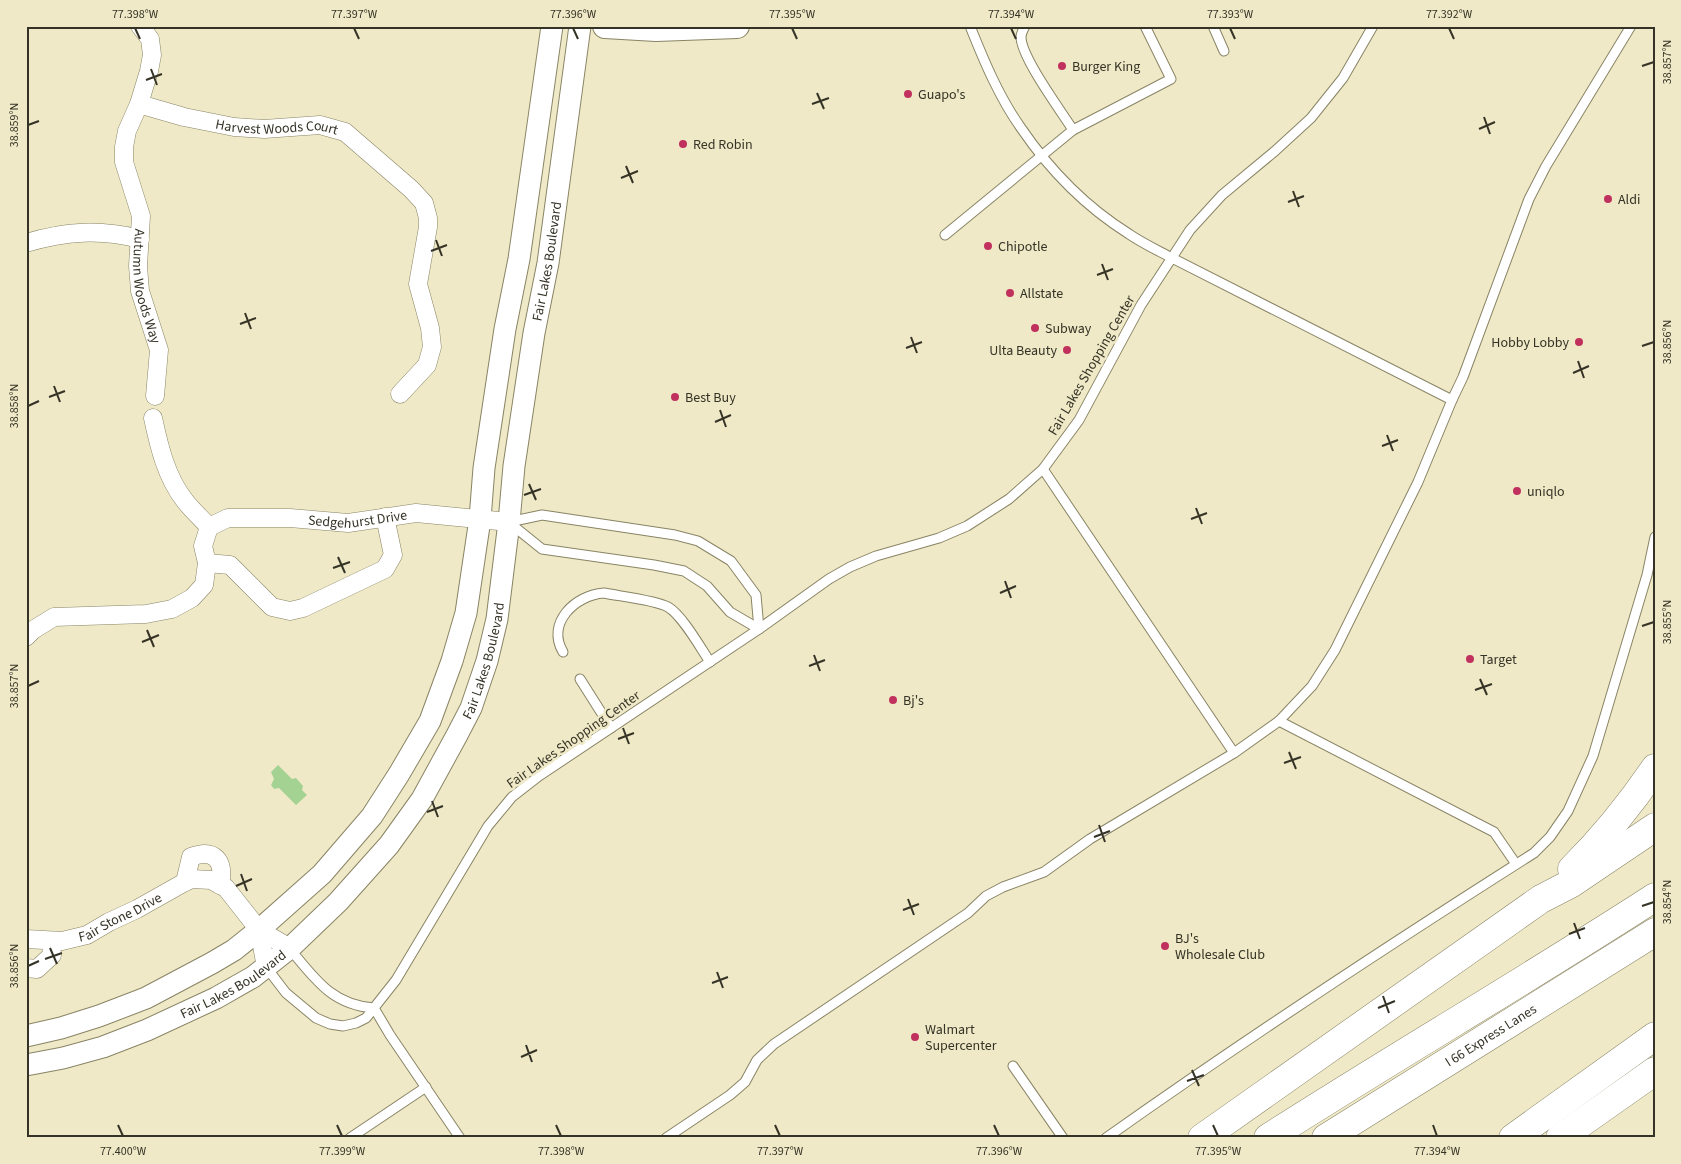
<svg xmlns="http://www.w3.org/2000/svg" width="1681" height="1164" font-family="'Source Sans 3',sans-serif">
<rect width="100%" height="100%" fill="#efe9c7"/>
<path fill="#a4d292" d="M 278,765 L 292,779 L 296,778 L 303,786 L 302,790 L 307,795 L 296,805 L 279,788 L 274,789 L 271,785 L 274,779 L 271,772 Z"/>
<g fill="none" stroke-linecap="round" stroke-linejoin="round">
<defs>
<g id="service">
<path d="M 970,26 C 984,61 999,97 1021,128 C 1049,169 1086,207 1129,234 C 1142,243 1157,250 1172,258 L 1452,400"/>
<path d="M 1025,26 C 1023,30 1021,33 1021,37 C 1021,57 1061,111 1073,130"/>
<path d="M 1213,26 L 1224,51"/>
<path d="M 945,235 L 1073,130 L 1171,79 L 1145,26"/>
<path d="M 1043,469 L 1234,753"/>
<path d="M 509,522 L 542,515 L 675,535 L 698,541 L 731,561 L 756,595 L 759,629"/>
<path d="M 511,524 L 542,549 L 654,565 L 684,571 L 707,586 L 730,612 L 759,629"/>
<path d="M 563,652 C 546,623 575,595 604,593 C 618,596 656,600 668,607 C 682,615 700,647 710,662"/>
<path d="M 580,679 L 611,728"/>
<path d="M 1279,721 L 1494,832 L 1516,864"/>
<path d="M 290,949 C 315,979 332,1005 374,1008"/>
<path d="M 266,967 L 286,993 L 316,1018 L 330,1024 L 343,1026 L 356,1023 L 366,1018 L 396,980 L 488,826 L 512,797 L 539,776 L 759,629 L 829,579 L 850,567 L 876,556 L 939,538 L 967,526 L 1009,499 L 1043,469 L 1079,420 L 1141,305 L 1190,230 L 1222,195 L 1275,151 L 1311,118 L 1343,78 L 1373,26"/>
<path d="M 374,1008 L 390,1035 L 460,1138"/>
<path d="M 1013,1066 L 1063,1138"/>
<path d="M 350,1138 L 426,1087"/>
<path d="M 666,1138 L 730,1095 L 745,1082 L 757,1060 L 774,1044 L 968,913 L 986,896 L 1003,887 L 1044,872 L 1090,839 L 1234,753 L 1279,721 L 1312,686 L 1335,650 L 1418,482 L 1452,400 L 1463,377 L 1529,199 L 1546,166 L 1631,26"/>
<path d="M 1106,1138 C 1246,1039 1389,945 1534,853 L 1550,837 L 1568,811 L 1593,756 L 1647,575 L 1655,537"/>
</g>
<g id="minor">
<path id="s1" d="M 140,26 L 150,39 L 152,55 L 149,71 L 139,104 L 127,131 L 124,147 L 124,162 L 141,216 L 138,266 L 140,291 L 159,350 L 155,396"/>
<path id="s2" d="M 139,104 L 184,117 L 234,127 L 264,129 L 320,125 L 345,132 L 411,189 L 424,203 L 428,218 L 428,227 L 418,284 L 430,328 L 432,347 L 427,365 L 400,394"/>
<path d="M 26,243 C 66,231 100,229 140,239"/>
<path id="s3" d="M 209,527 L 228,518 L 290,518 L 348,523 L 416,513 L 509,522"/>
<path d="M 207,563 L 230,565 L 272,607 L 290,611 L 303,608 L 385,569 L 393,555 L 385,517"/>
<path d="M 26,637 L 33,630 L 54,617 L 146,614 L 172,609 L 192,598 L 204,585 L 207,563 L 203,546 L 209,527 C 201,518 192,510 185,501 C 166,477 159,446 153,418"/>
<path d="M 185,882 L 191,857 C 215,848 225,861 220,885"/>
<path d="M 259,930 L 266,967"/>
<path id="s4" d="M 26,939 L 62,941 L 87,935 L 109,922 L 137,909 L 185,882 L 192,879 L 211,880 L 226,888 L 259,930 L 290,948"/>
<path d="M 26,968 L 37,969 L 52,955 L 51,941"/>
</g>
<g id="tertiary">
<path d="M 26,1036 L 61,1028 L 99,1016 L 146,998 L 212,963 L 234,950 L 259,930 L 322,874 L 372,816 L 399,774 L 430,721 L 452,661 L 466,613 L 480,519 L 484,468 L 505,329 L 519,259 L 552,26"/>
<path id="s5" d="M 26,1065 L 63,1058 L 103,1047 L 147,1030 L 216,998 L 253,977 L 290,948 L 338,902 L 389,845 L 422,799 L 457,735 L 471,708 L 487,661 L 497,619 L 509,522 L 514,466 L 534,333 L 548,263 L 580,26"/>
</g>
<path id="secondary" d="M 605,26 L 656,29 L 737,26"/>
<g id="motorway">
<path d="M 1572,869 C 1603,838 1630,805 1655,768"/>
<path d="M 1202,1138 L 1541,899 L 1572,883 L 1655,827"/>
<path d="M 1268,1138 C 1396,1056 1527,980 1655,897"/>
<path id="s6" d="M 1326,1138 L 1655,932"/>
<path d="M 1513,1138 L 1655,1036"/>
<path d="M 1560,1138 L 1655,1071"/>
</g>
</defs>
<use href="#service" stroke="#898465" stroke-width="11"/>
<use href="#minor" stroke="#898465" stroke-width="19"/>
<use href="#tertiary" stroke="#898465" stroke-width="23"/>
<use href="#secondary" stroke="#898465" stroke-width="26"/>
<use href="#motorway" stroke="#898465" stroke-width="29"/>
<use href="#service" stroke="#fff" stroke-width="9"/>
<use href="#minor" stroke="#fff" stroke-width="18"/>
<use href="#tertiary" stroke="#fff" stroke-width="21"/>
<use href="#secondary" stroke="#fff" stroke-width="24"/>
<use href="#motorway" stroke="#fff" stroke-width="28"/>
</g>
<path fill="none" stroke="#353326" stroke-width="2" d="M 135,28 L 140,39M 354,28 L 359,39M 573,28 L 578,39M 792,28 L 797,39M 1011,28 L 1016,39M 1230,28 L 1235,39M 1449,28 L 1454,39M 1642,66 L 1654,62M 151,69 L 157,85M 146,80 L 162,74M 817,93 L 824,109M 812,104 L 829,98M 1484,117 L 1490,134M 28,125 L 39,121M 1479,129 L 1495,122M 626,166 L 633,183M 621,178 L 638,171M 1293,191 L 1299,207M 1288,202 L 1304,196M 436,240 L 442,256M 431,251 L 447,245M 1102,264 L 1108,280M 1097,275 L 1113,269M 245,313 L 251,329M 240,324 L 256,318M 911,337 L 917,353M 1642,346 L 1654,342M 906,348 L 922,342M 1578,361 L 1584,378M 1573,373 L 1589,366M 54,386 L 60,402M 49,397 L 65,391M 28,406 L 39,401M 720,410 L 726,427M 715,422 L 731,415M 1387,435 L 1393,451M 1382,446 L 1398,440M 529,484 L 536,500M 524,495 L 541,489M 1196,508 L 1202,524M 1191,519 L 1207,513M 338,557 L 345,573M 333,568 L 350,562M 1005,581 L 1011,598M 1000,593 L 1016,586M 1642,626 L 1654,622M 147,630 L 154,647M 142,642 L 159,635M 814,655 L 820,671M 809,666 L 825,660M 1480,679 L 1487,695M 28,686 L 39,681M 1475,690 L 1492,684M 623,728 L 629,744M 618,739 L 634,733M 1289,752 L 1296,769M 1284,763 L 1301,757M 432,801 L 438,817M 427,812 L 443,806M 1099,825 L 1105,842M 1094,837 L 1110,831M 241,874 L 247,891M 236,886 L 252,879M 908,899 L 914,915M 1642,906 L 1654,902M 903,910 L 919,904M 1574,923 L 1580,939M 1569,934 L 1585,928M 50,948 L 57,964M 45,959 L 62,953M 28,966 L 39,961M 717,972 L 723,988M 712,983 L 728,977M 1383,996 L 1389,1013M 1378,1008 L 1395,1001M 526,1045 L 532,1062M 521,1057 L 537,1050M 1192,1070 L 1199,1086M 1187,1081 L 1204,1075M 118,1125 L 123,1136M 337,1125 L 342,1136M 556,1125 L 561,1136M 775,1125 L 780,1136M 994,1125 L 999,1136M 1213,1125 L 1218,1136M 1433,1125 L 1437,1136"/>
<g fill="#c0315d" stroke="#efe9c7" stroke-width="2">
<circle cx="1062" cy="66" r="5"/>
<circle cx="908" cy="94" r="5"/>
<circle cx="683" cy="144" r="5"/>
<circle cx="1608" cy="199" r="5"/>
<circle cx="988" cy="246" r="5"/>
<circle cx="1010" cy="293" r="5"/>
<circle cx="1035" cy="328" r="5"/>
<circle cx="1579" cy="342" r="5"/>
<circle cx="1067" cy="350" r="5"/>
<circle cx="675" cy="397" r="5"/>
<circle cx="1517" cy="491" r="5"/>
<circle cx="1470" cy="659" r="5"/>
<circle cx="893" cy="700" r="5"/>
<circle cx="1165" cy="946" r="5"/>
<circle cx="915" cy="1037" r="5"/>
</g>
<g text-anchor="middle" stroke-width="5" stroke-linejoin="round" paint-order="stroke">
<g font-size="14" fill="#353326" stroke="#efe9c7" text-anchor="start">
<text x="1072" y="71">Burger King</text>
<text x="918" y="99">Guapo's</text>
<text x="693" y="149">Red Robin</text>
<text x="1618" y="204">Aldi</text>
<text x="998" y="251">Chipotle</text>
<text x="1020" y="298">Allstate</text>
<text x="1045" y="333">Subway</text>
<text x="1569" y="347" text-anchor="end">Hobby Lobby</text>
<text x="1057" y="355" text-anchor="end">Ulta Beauty</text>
<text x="685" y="402">Best Buy</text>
<text x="1527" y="496">uniqlo</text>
<text x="1480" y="664">Target</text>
<text x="903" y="705">Bj's</text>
<text x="1175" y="943">BJ's<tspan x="1175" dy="16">Wholesale Club</tspan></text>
<text x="925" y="1034">Walmart<tspan x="925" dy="16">Supercenter</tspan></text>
</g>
<g font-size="14" fill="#353326" stroke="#efe9c7">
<text dy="5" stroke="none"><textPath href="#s2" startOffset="141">Harvest Woods Court</textPath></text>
<text dy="5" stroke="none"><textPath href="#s5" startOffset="1049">Fair Lakes Boulevard</textPath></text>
<text dy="5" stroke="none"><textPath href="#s1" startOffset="272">Autumn Woods Way</textPath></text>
<text transform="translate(1091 365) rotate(-60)" y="5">Fair Lakes Shopping Center</text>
<text dy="5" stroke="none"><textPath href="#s3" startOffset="151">Sedgehurst Drive</textPath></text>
<text dy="5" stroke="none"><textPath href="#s5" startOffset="644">Fair Lakes Boulevard</textPath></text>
<text transform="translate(573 739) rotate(-35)" y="5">Fair Lakes Shopping Center</text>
<text dy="5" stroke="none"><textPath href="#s4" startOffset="99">Fair Stone Drive</textPath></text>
<text dy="5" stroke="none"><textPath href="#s5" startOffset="224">Fair Lakes Boulevard</textPath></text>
<text dy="5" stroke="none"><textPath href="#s6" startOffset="194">I 66 Express Lanes</textPath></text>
</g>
</g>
<rect width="1681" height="1164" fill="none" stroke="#efe9c7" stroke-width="55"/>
<rect x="28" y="28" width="1626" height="1108" fill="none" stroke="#353326" stroke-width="2"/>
<g font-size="12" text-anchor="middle" fill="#353326">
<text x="135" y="18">77.398°W</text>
<text x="354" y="18">77.397°W</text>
<text x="573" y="18">77.396°W</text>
<text x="792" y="18">77.395°W</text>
<text x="1011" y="18">77.394°W</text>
<text x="1230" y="18">77.393°W</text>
<text x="1449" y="18">77.392°W</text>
<text transform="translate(1667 62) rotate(-90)" y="4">38.857°N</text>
<text transform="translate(14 125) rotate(-90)" y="4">38.859°N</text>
<text transform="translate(1667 342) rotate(-90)" y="4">38.856°N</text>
<text transform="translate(14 406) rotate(-90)" y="4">38.858°N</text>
<text transform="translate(1667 622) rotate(-90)" y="4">38.855°N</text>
<text transform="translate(14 686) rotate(-90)" y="4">38.857°N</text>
<text transform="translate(1667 902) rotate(-90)" y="4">38.854°N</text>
<text transform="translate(14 966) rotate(-90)" y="4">38.856°N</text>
<text x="123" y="1155">77.400°W</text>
<text x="342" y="1155">77.399°W</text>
<text x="561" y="1155">77.398°W</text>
<text x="780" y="1155">77.397°W</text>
<text x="999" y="1155">77.396°W</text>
<text x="1218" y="1155">77.395°W</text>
<text x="1437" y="1155">77.394°W</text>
</g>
</svg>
